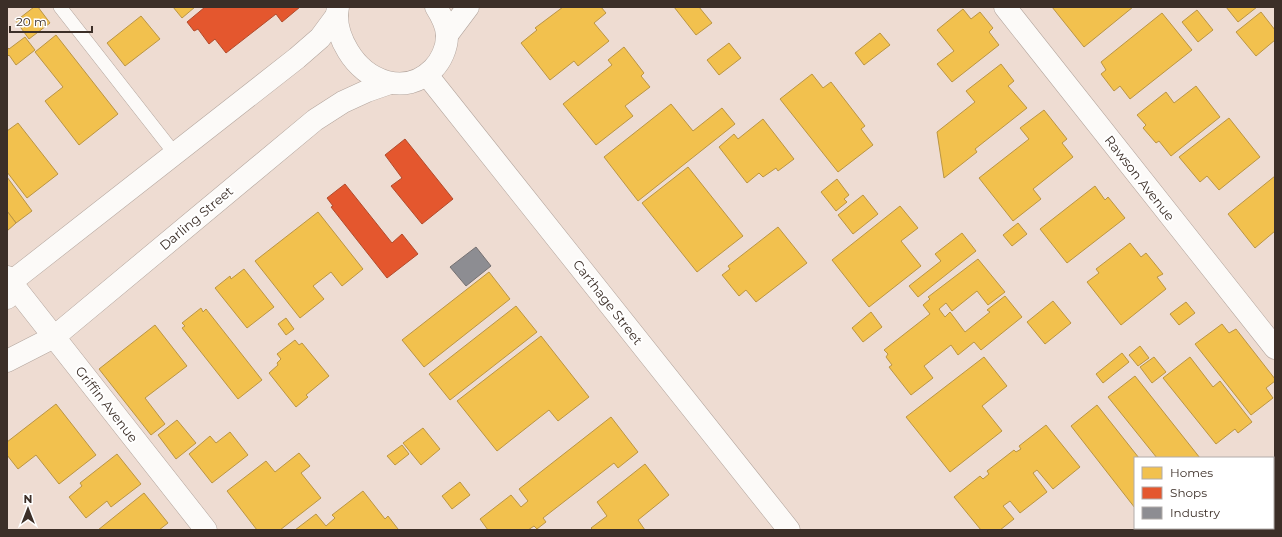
<svg xmlns="http://www.w3.org/2000/svg" width="1282" height="537" font-family="Montserrat,sans-serif">
<rect width="100%" height="100%" fill="#eedcd2"/>
<g fill="#f2c14e" stroke="#bb9543">
<path d="M 34,7 L 38,7 L 50,23 L 29,39 L 16,21 Z"/>
<path d="M 173,7 L 195,7 L 182,18 Z"/>
<path d="M 563,7 L 601,7 L 606,13 L 594,23 L 609,41 L 578,66 L 574,61 L 550,80 L 521,43 L 537,30 L 535,28 Z"/>
<path d="M 674,7 L 699,7 L 712,23 L 696,35 Z"/>
<path d="M 1052,7 L 1133,7 L 1084,47 Z"/>
<path d="M 1226,7 L 1257,7 L 1238,22 Z"/>
<path d="M 963,9 L 971,19 L 980,12 L 993,28 L 989,32 L 999,45 L 952,82 L 937,64 L 954,51 L 937,30 Z"/>
<path d="M 1197,10 L 1213,30 L 1198,42 L 1182,22 Z"/>
<path d="M 1261,12 L 1275,30 L 1275,40 L 1256,56 L 1236,32 Z"/>
<path d="M 1162,13 L 1192,50 L 1130,99 L 1120,86 L 1114,91 L 1101,74 L 1106,70 L 1101,62 Z"/>
<path d="M 141,16 L 160,39 L 125,66 L 107,43 Z"/>
<path d="M 880,33 L 890,45 L 864,65 L 855,53 Z"/>
<path d="M 56,35 L 118,114 L 79,145 L 45,101 L 63,87 L 35,52 Z"/>
<path d="M 25,37 L 35,50 L 16,65 L 9,55 L 7,57 L 7,47 L 9,49 Z"/>
<path d="M 729,43 L 741,58 L 719,75 L 707,60 Z"/>
<path d="M 624,47 L 644,73 L 641,76 L 650,87 L 625,106 L 633,116 L 596,145 L 563,104 L 612,65 L 608,60 Z"/>
<path d="M 1001,64 L 1014,81 L 1008,86 L 1027,108 L 975,149 L 977,152 L 944,178 L 937,132 L 975,102 L 966,91 Z"/>
<path d="M 812,74 L 823,88 L 831,82 L 865,126 L 861,129 L 873,145 L 838,172 L 780,99 Z"/>
<path d="M 1196,86 L 1220,117 L 1171,156 L 1159,141 L 1156,143 L 1143,128 L 1146,125 L 1137,115 L 1166,92 L 1174,103 Z"/>
<path d="M 671,104 L 693,131 L 722,108 L 735,124 L 638,201 L 604,157 Z"/>
<path d="M 1044,110 L 1067,139 L 1062,143 L 1073,157 L 1033,189 L 1041,199 L 1013,221 L 979,178 L 1029,139 L 1020,128 Z"/>
<path d="M 1229,118 L 1260,157 L 1219,190 L 1207,176 L 1200,182 L 1179,157 Z"/>
<path d="M 763,119 L 794,159 L 778,171 L 776,168 L 763,177 L 759,173 L 747,183 L 719,147 L 734,134 L 738,139 Z"/>
<path d="M 18,123 L 58,174 L 27,198 L 7,172 L 7,131 Z"/>
<path d="M 688,167 L 743,236 L 697,272 L 642,203 Z"/>
<path d="M 1275,176 L 1275,231 L 1255,248 L 1228,214 Z"/>
<path d="M 7,177 L 32,211 L 16,223 L 7,211 Z"/>
<path d="M 837,179 L 849,195 L 844,199 L 847,202 L 836,211 L 821,192 Z"/>
<path d="M 1095,186 L 1105,200 L 1108,197 L 1125,218 L 1067,263 L 1040,229 Z"/>
<path d="M 863,195 L 878,214 L 853,234 L 838,215 Z"/>
<path d="M 900,206 L 918,228 L 901,241 L 921,266 L 869,307 L 832,260 Z"/>
<path d="M 7,211 L 16,223 L 7,231 Z"/>
<path d="M 318,212 L 363,269 L 342,286 L 331,272 L 313,286 L 324,299 L 300,318 L 255,261 Z"/>
<path d="M 1018,223 L 1027,234 L 1012,246 L 1003,235 Z"/>
<path d="M 778,227 L 807,263 L 756,302 L 746,290 L 739,296 L 722,275 L 730,269 L 728,266 Z"/>
<path d="M 962,233 L 976,251 L 918,297 L 909,286 L 941,261 L 935,254 Z"/>
<path d="M 1130,243 L 1141,257 L 1146,253 L 1163,274 L 1157,277 L 1166,289 L 1121,325 L 1087,282 L 1099,273 L 1096,269 Z"/>
<path d="M 978,259 L 1005,292 L 988,305 L 977,291 L 952,311 L 946,303 L 939,309 L 945,317 L 950,312 L 965,332 L 990,312 L 987,310 L 1005,296 L 1022,317 L 981,350 L 974,342 L 958,355 L 951,345 L 924,366 L 933,378 L 911,395 L 889,367 L 892,365 L 886,357 L 888,354 L 884,350 L 930,314 L 923,305 L 930,299 L 928,297 Z"/>
<path d="M 244,269 L 274,307 L 247,328 L 215,288 L 230,276 L 231,279 Z"/>
<path d="M 489,272 L 510,299 L 424,367 L 402,340 Z"/>
<path d="M 1053,301 L 1071,323 L 1045,344 L 1027,322 Z"/>
<path d="M 1186,302 L 1195,313 L 1179,325 L 1170,314 Z"/>
<path d="M 516,306 L 537,332 L 450,400 L 429,374 Z"/>
<path d="M 201,308 L 203,312 L 206,309 L 262,380 L 238,399 L 182,328 L 185,326 L 182,323 Z"/>
<path d="M 871,312 L 882,327 L 863,342 L 852,328 Z"/>
<path d="M 286,318 L 294,329 L 286,335 L 278,324 Z"/>
<path d="M 1222,324 L 1229,333 L 1236,329 L 1275,379 L 1275,381 L 1266,388 L 1273,398 L 1251,415 L 1195,344 Z"/>
<path d="M 155,325 L 187,366 L 145,398 L 165,424 L 151,435 L 99,369 Z"/>
<path d="M 541,336 L 589,397 L 558,421 L 549,410 L 497,451 L 457,401 Z"/>
<path d="M 295,340 L 299,345 L 302,343 L 329,376 L 306,395 L 308,397 L 296,407 L 269,373 L 278,365 L 277,363 L 281,359 L 277,354 Z"/>
<path d="M 1140,346 L 1149,358 L 1138,366 L 1129,355 Z"/>
<path d="M 1122,353 L 1129,362 L 1103,383 L 1096,374 Z"/>
<path d="M 984,357 L 1007,386 L 982,406 L 1002,431 L 950,472 L 906,417 Z"/>
<path d="M 1154,357 L 1166,372 L 1152,383 L 1140,367 Z"/>
<path d="M 1190,357 L 1213,387 L 1220,381 L 1252,422 L 1238,433 L 1235,429 L 1216,444 L 1163,378 Z"/>
<path d="M 1135,376 L 1200,458 L 1157,458 L 1108,397 Z"/>
<path d="M 56,404 L 96,455 L 59,484 L 36,455 L 18,469 L 7,455 L 7,442 Z"/>
<path d="M 1097,405 L 1139,458 L 1135,458 L 1135,508 L 1071,426 Z"/>
<path d="M 611,417 L 638,452 L 618,468 L 614,463 L 543,518 L 546,522 L 537,529 L 534,526 L 528,530 L 488,530 L 480,519 L 511,495 L 521,507 L 528,501 L 519,489 Z"/>
<path d="M 177,420 L 196,443 L 176,459 L 158,435 Z"/>
<path d="M 1046,425 L 1080,467 L 1053,489 L 1037,470 L 1033,473 L 1047,492 L 1020,513 L 1010,501 L 1003,506 L 1014,519 L 1000,530 L 981,530 L 954,497 L 980,476 L 983,479 L 989,474 L 987,471 L 1014,450 L 1016,452 L 1021,449 L 1019,446 Z"/>
<path d="M 423,428 L 440,449 L 421,465 L 403,443 Z"/>
<path d="M 230,432 L 248,455 L 212,483 L 189,454 L 210,436 L 216,443 Z"/>
<path d="M 402,445 L 409,454 L 395,465 L 387,456 Z"/>
<path d="M 299,453 L 310,466 L 301,473 L 321,498 L 280,530 L 257,530 L 227,491 L 266,461 L 275,472 Z"/>
<path d="M 117,454 L 141,484 L 111,507 L 107,501 L 86,518 L 69,497 L 82,486 L 80,483 Z"/>
<path d="M 645,464 L 669,495 L 638,520 L 645,530 L 593,530 L 591,528 L 607,516 L 597,502 Z"/>
<path d="M 460,482 L 470,495 L 452,509 L 442,496 Z"/>
<path d="M 363,491 L 385,519 L 388,516 L 398,529 L 397,530 L 295,530 L 316,514 L 326,526 L 335,518 L 332,515 Z"/>
<path d="M 144,493 L 168,523 L 159,530 L 98,530 Z"/>
</g>
<g fill="#e4572e" stroke="#b24b2c">
<path d="M 205,7 L 300,7 L 282,22 L 276,14 L 226,53 L 215,39 L 209,44 L 198,29 L 194,31 L 187,22 Z"/>
<path d="M 405,139 L 453,199 L 422,224 L 391,186 L 402,178 L 385,155 Z"/>
<path d="M 345,184 L 392,243 L 402,234 L 418,254 L 387,278 L 331,207 L 333,206 L 327,198 Z"/>
</g>
<path fill="#8d8d92" stroke="#757172" d="M 476,247 L 491,266 L 466,286 L 450,267 Z"/>
<g fill="none" stroke-linecap="round" stroke-linejoin="round">
<defs>
<path id="lane" d="M 60,7 L 175,154"/>
<g id="street">
<path d="M 338,7 C 335,22 340,38 348,51 C 366,81 405,97 433,69 C 441,61 447,48 447,36 C 447,27 441,15 436,7"/>
<path d="M 1005,7 L 1275,348"/>
<path d="M 447,35 L 468,7"/>
<path d="M 427,75 L 789,530"/>
<path d="M 7,277 L 206,530"/>
<path d="M 7,298 L 11,282 L 297,58 L 320,38 L 337,15"/>
<path d="M 7,361 L 54,337 L 315,120 L 343,102 L 367,91 L 390,83"/>
<path d="M 1264,530 L 1267,528"/>
</g>
</defs>
<use href="#lane" stroke="#b3a59d" stroke-width="14"/>
<use href="#street" stroke="#b3a59d" stroke-width="23"/>
<use href="#lane" stroke="#fcfaf8" stroke-width="13"/>
<use href="#street" stroke="#fcfaf8" stroke-width="22"/>
</g>
<g text-anchor="middle" stroke-width="4" stroke-linejoin="round" paint-order="stroke">
<g font-size="13" fill="#3c2f28" stroke="#fff">
<text transform="translate(1140 178) rotate(52)" y="5">Rawson Avenue</text>
<text transform="translate(196 218) rotate(-40)" y="5">Darling Street</text>
<text transform="translate(608 302) rotate(52)" y="5">Carthage Street</text>
<text transform="translate(107 404) rotate(52)" y="5">Griffin Avenue</text>
</g>
</g>
<rect width="1282" height="537" fill="none" stroke="#3c2f28" stroke-width="16"/>
<rect x="1134" y="457" width="140" height="72" fill="#ffffff" stroke="#b1aca9"/>
<rect x="1142" y="467" width="20" height="12" fill="#f2c14e" stroke="#b1aca9"/>
<text x="1170" y="477" font-size="12" fill="#3c2f28">Homes</text>
<rect x="1142" y="487" width="20" height="12" fill="#e4572e" stroke="#b1aca9"/>
<text x="1170" y="497" font-size="12" fill="#3c2f28">Shops</text>
<rect x="1142" y="507" width="20" height="12" fill="#8d8d92" stroke="#b1aca9"/>
<text x="1170" y="517" font-size="12" fill="#3c2f28">Industry</text>
<g transform="translate(28 509)" stroke="#ffffff" stroke-width="3" paint-order="stroke">
<path d="M0-3L7 15L0 10L-7 15Z" fill="#3c2f28"/>
<text y="-6" font-size="11" font-weight="bold" text-anchor="middle" fill="#3c2f28">N</text>
</g>
<path d="M10 26v6h82v-6" fill="none" stroke="#3c2f28" stroke-width="2"/>
<text x="16" y="26" font-size="12" fill="#3c2f28" stroke="#ffffff" stroke-width="3" paint-order="stroke">20 m</text>
</svg>
